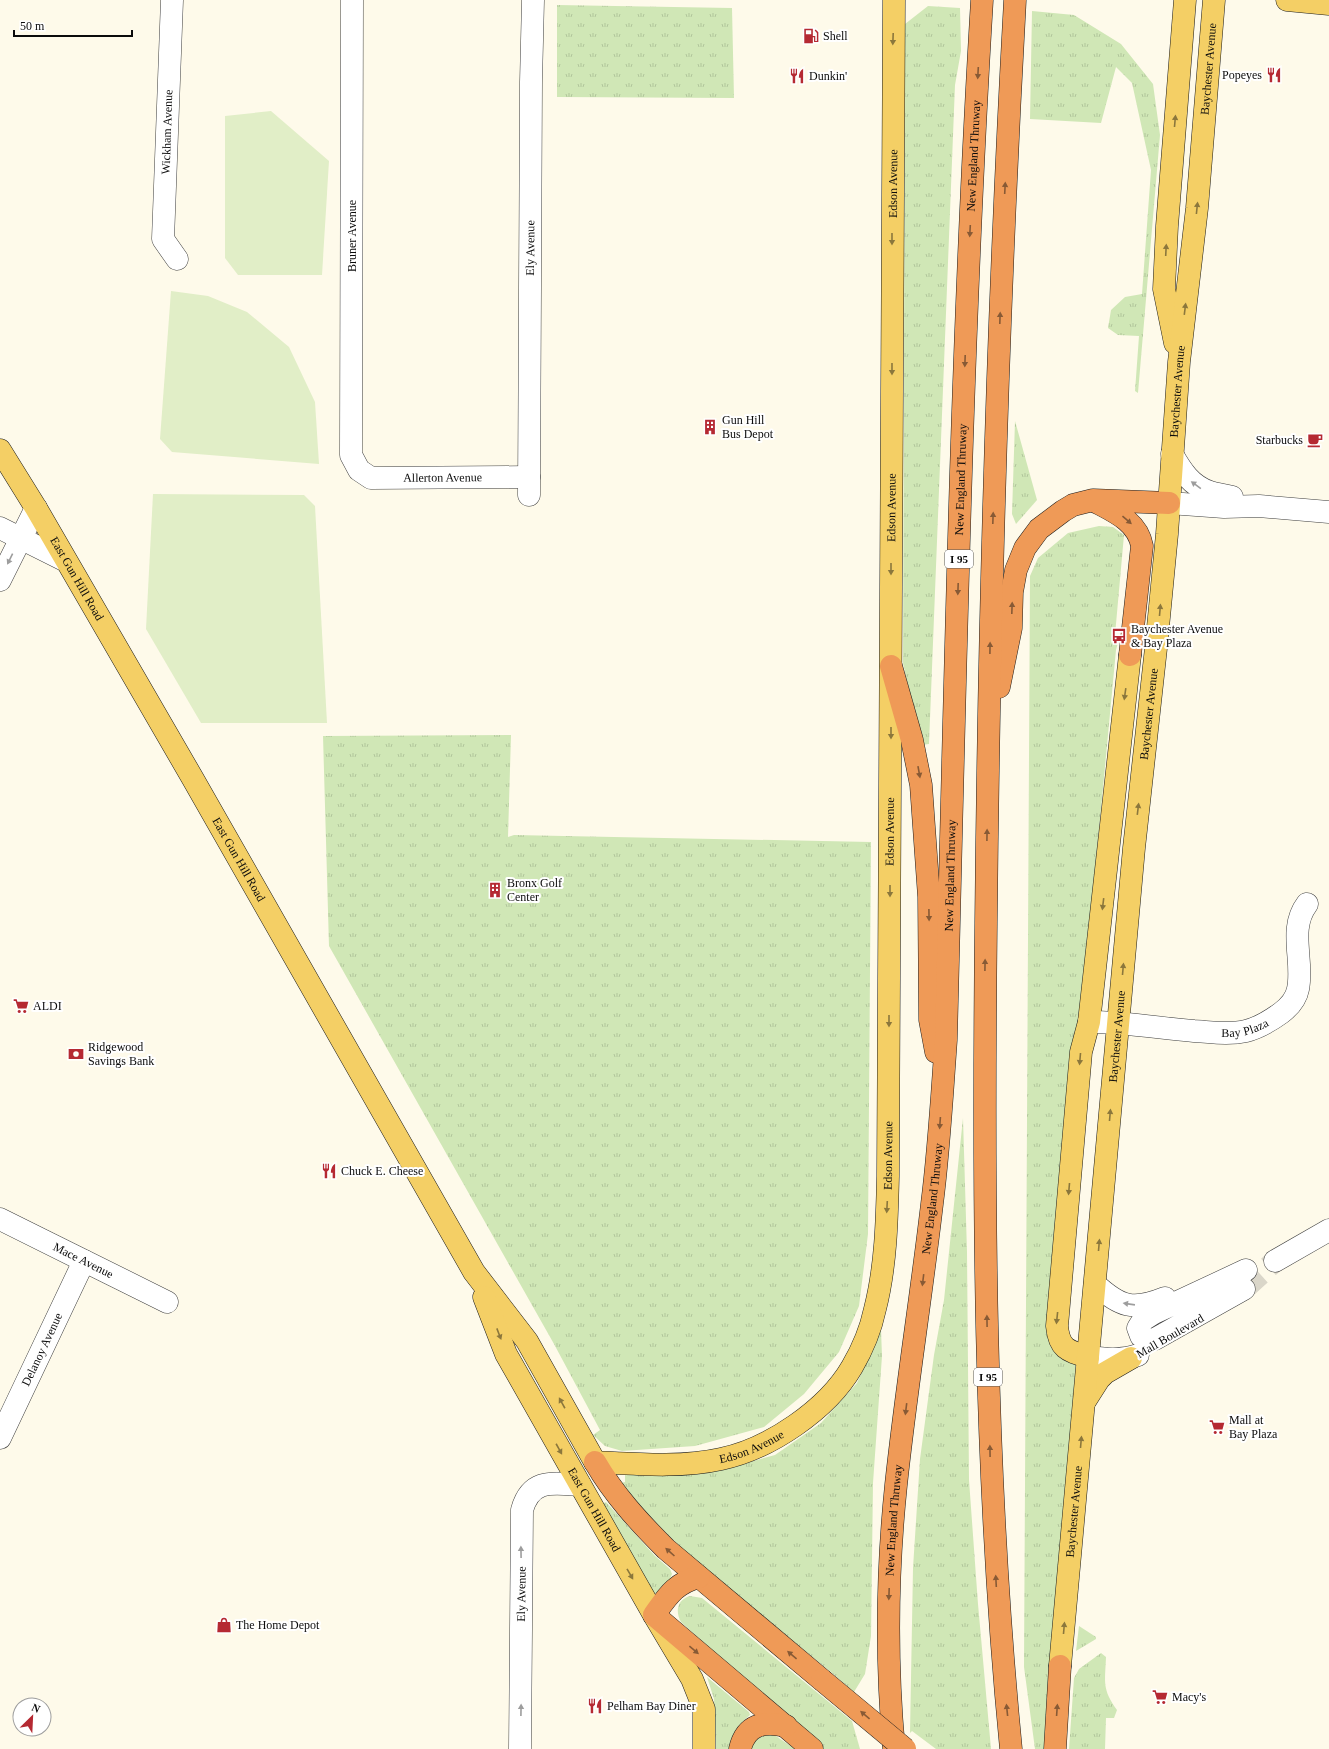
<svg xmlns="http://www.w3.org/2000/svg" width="1329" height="1749" font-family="'Times New Roman',serif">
<defs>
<pattern id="grass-tufts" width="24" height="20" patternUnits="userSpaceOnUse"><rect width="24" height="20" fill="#d0e7b6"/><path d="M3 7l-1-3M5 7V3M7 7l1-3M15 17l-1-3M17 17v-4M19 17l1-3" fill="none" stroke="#b1c59b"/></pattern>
</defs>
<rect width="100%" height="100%" fill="#fefaea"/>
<g fill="url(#grass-tufts)">
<path d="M 557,5 L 732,8 L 734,98 L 557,97 Z"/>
<path d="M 928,6 L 960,8 L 961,51 L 955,85 L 929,744 L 921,745 L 903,663 L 905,24 Z"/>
<path d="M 1032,11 L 1074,15 L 1121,44 L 1153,84 L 1160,135 L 1138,393 L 1135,391 L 1139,336 L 1118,335 L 1108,328 L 1111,310 L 1125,297 L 1142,294 L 1151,170 L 1132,83 L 1116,67 L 1101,123 L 1030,119 Z"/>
<path d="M 1015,421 L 1037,500 L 1016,524 L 1012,514 Z"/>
<path d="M 1099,526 L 1113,527 L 1124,535 L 1115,635 L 1119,639 L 1116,650 L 1052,1328 L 1076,1364 L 1046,1749 L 1035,1749 L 1024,1667 L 1030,576 L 1038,558 L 1068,533 Z"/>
<path d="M 511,735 L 508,837 L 514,835 L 871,842 L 868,1234 L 859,1306 L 839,1352 L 804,1394 L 764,1427 L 695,1446 L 622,1451 L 605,1446 L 593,1435 L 600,1430 L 554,1344 L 329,946 L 323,736 Z"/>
<path d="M 963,1118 L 967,1252 L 969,1480 L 978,1604 L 991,1749 L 936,1749 L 912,1731 L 910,1733 L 913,1568 L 920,1459 L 934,1355 L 944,1300 Z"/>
<path d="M 881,1330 L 882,1356 L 873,1483 L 871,1636 L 865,1674 L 854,1692 C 776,1623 686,1565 621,1483 L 625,1482 L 625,1473 L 664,1476 L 721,1470 L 775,1455 L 821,1423 L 857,1383 Z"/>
<path d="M 606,1502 L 655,1556 L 670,1569 L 672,1574 L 670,1579 L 659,1593 L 653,1593 L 602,1504 Z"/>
<path d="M 690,1596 L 702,1598 L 852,1721 L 860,1749 L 823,1749 L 773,1706 L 681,1622 C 675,1611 677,1600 690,1596 Z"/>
<path d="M 1079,1626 L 1096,1637 L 1096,1639 L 1076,1651 Z"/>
<path d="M 1101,1653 L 1106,1657 C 1105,1683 1102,1689 1117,1710 L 1114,1718 L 1106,1718 L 1105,1749 L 1069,1749 L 1074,1678 L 1079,1669 Z"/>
<path d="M 707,1677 L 749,1712 L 750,1715 C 740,1723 730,1736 730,1749 L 716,1749 L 714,1699 Z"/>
<path d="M 761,1734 L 773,1734 L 795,1749 L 752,1749 L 753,1744 Z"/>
</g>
<g fill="#e1eec7">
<path d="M 271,111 L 329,161 L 322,275 L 238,275 L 225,258 L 225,116 Z"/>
<path d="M 171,291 L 208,296 L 247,312 L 289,347 L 315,402 L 319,464 L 172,452 L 160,439 Z"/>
<path d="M 153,494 L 304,495 L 315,506 L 327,723 L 201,723 L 146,629 Z"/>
</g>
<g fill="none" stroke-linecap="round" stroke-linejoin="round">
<path stroke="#dad6c9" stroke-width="22" stroke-dasharray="22 11" stroke-linecap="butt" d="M 1244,1289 L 1275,1261"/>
<defs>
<g id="minor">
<path d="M 172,0 L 163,239 L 177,259"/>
<path id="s1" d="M 352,0 L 351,455 L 359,470 L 371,478 L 529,477"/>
<path d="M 1172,454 C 1181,470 1191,486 1210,492 C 1217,494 1224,495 1232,497"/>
<path id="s2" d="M 529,495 L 531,82 L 533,0"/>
<path d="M 1169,503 L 1224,507 L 1259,506 L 1329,512"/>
<path d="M 0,528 L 66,561"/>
<path d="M 0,580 L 36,508"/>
<path id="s3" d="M 1089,1022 C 1124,1022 1159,1028 1194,1031 C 1211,1032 1229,1035 1246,1031 C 1258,1028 1270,1021 1281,1013 C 1289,1007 1296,1000 1298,989 C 1304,961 1288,929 1307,904"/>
<path id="s4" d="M 0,1219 L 167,1302"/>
<path d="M 1275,1261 L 1329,1230"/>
<path d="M 1095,1284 C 1120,1307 1133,1311 1165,1298"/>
<path d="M 1244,1289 L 1155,1339 L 1150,1340 L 1141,1336 L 1138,1328 L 1143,1320 L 1154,1313 L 1246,1270"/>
<path d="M 1088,1357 C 1103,1359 1123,1361 1138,1355"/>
<path id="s5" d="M 0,1438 L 84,1261"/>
<path id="s6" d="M 520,1749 L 522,1510 C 531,1478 553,1483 580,1485"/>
</g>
<g id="major">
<path d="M 1287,0 L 1329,4"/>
<path d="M 1175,343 L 1164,289 L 1167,226 L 1185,0"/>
<path id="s7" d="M 0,450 L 36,508 L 193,779 L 474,1272 L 527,1341 L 595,1462 C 636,1464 681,1468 721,1459 C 769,1449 827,1410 852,1367 C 862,1350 871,1328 875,1309 C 886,1266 887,1220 888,1176 L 894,0"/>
<path id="s8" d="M 484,1297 L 506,1354 L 654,1615 L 692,1679 L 704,1709 L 704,1749"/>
<path d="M 1088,1357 C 1068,1351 1059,1349 1057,1326 L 1081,1052 L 1089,1022 L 1130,655"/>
<path d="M 1085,1401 L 1099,1379 L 1105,1373 L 1131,1358"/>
<path id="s9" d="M 1060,1666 L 1134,848 L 1156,648 L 1167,534 L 1179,362 L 1197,208 L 1214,0"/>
</g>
<g id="highway">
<path d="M 1096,502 C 1115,512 1138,522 1142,546 L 1130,655"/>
<path d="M 891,666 L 912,740 L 921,785 L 929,897 L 930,1020 L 936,1052"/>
<path d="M 999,687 L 1011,628 L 1012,592 L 1016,570 L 1025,548 L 1039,529 L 1063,511 L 1073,505 L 1093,500 L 1169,503"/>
<path d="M 595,1462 C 614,1495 639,1522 666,1549 L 822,1680"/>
<path d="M 699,1577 C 675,1583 667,1597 654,1615 L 812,1749"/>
<path d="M 740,1749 C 746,1724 764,1721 786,1726"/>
<path id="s10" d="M 894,1749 C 886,1661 887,1572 896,1485 C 906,1391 921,1298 932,1204 C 939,1150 942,1095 946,1040 C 955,693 961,346 982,0"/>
<path d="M 1011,1749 C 984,1474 983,1199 986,923 C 989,615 998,308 1015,0"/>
<path d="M 1055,1749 L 1060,1666"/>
</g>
</defs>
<use href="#minor" stroke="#3e3e3e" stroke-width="23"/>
<use href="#major" stroke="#1c1c1c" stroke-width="23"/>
<use href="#highway" stroke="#1c1c1c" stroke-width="23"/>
<use href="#minor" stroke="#fff" stroke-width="22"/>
<use href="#major" stroke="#f4cf65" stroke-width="22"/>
<use href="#highway" stroke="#ef9a57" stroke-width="22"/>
<defs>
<path id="highway-bridge" d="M 822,1680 L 905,1749"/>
</defs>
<use href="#highway-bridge" stroke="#1c1c1c" stroke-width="23" stroke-linecap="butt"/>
<use href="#highway-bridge" stroke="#ef9a57" stroke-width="22"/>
</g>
<defs><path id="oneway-solid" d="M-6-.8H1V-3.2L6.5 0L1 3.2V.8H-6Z"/></defs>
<g fill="#8b773c">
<use href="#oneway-solid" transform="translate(893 39) rotate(92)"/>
<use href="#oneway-solid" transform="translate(1175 121) rotate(-85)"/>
<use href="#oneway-solid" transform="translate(1197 208) rotate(-84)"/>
<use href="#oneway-solid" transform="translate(892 239) rotate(90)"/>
<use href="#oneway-solid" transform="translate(1166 250) rotate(-87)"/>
<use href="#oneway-solid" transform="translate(1185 309) rotate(-83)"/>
<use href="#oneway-solid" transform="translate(892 369) rotate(90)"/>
<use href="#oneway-solid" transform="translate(891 569) rotate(90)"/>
<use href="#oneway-solid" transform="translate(1160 610) rotate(-85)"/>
<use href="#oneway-solid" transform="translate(1125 694) rotate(98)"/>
<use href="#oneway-solid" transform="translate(891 733) rotate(90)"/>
<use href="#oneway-solid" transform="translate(1138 809) rotate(-83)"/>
<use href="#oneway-solid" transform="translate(890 891) rotate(90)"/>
<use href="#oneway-solid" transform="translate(1103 904) rotate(97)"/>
<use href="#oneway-solid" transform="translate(1123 969) rotate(-85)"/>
<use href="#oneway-solid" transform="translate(889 1021) rotate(90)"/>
<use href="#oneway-solid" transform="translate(1080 1059) rotate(95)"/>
<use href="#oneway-solid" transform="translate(1110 1115) rotate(-85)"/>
<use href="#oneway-solid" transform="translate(1069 1189) rotate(95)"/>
<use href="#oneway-solid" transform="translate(887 1207) rotate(93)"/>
<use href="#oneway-solid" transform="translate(1099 1245) rotate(-85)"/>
<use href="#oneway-solid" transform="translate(1057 1318) rotate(96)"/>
<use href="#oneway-solid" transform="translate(499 1334) rotate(69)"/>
<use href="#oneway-solid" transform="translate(562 1403) rotate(-119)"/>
<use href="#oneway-solid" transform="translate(1081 1442) rotate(-85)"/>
<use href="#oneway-solid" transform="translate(559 1449) rotate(61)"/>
<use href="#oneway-solid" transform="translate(630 1574) rotate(60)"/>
<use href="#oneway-solid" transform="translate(1064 1628) rotate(-85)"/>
</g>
<g fill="#885a35">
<use href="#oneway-solid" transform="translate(978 73) rotate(93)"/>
<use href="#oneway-solid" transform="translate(1005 188) rotate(-87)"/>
<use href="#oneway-solid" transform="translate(970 231) rotate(93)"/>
<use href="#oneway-solid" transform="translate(1000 318) rotate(-88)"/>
<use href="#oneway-solid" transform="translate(965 361) rotate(92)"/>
<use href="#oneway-solid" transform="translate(993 518) rotate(-88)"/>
<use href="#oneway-solid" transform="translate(1127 520) rotate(41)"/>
<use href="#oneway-solid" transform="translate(958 589) rotate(92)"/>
<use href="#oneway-solid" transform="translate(1012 608) rotate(-88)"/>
<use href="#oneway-solid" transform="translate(990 648) rotate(-89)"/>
<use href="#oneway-solid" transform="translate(919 772) rotate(80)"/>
<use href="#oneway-solid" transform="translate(987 835) rotate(-89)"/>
<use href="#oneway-solid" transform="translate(929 915) rotate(89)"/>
<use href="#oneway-solid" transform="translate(985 965) rotate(-89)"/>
<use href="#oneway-solid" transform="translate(940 1123) rotate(94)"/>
<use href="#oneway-solid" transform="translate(923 1280) rotate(97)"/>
<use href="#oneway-solid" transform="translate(987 1321) rotate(-91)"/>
<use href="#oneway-solid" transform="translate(906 1409) rotate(97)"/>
<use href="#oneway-solid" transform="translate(990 1451) rotate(-91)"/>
<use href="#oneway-solid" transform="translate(670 1552) rotate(-138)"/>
<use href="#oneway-solid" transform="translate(996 1581) rotate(-93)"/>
<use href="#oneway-solid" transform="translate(889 1594) rotate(92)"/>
<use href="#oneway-solid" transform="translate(694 1650) rotate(40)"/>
<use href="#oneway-solid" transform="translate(792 1655) rotate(-140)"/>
<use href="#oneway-solid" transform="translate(1007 1710) rotate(-96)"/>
<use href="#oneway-solid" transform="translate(1057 1710) rotate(-86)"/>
<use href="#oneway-solid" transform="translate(865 1715) rotate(-140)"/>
</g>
<g fill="#9d9d9d">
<use href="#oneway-solid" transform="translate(1196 485) rotate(-144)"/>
<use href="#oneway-solid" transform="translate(10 559) rotate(116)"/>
<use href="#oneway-solid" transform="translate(1129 1304) rotate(-172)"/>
<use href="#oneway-solid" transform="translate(521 1552) rotate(-91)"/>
<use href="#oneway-solid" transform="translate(521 1710) rotate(-89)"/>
</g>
<defs>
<symbol id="fuel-bare" viewBox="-9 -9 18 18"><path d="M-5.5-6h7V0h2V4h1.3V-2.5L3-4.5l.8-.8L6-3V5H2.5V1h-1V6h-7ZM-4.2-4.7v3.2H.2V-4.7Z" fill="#b52932" stroke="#fff" stroke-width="2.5" paint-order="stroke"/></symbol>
<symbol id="restaurant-bare" viewBox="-9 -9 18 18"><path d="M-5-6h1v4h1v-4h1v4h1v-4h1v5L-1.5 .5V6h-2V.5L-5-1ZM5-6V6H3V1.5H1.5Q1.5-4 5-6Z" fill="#b52932" stroke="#fff" stroke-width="2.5" paint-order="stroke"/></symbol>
<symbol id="building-bare" viewBox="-9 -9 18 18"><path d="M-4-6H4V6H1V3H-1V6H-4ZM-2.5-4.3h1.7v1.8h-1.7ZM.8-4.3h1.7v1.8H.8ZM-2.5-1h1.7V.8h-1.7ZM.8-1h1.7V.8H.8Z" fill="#b52932" stroke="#fff" stroke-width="2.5" paint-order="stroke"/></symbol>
<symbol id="cafe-bare" viewBox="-9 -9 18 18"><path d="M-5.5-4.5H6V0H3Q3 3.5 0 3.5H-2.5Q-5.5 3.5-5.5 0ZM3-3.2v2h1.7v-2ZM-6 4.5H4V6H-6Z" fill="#b52932" stroke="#fff" stroke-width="2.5" paint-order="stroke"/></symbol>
<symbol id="bus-bare" viewBox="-9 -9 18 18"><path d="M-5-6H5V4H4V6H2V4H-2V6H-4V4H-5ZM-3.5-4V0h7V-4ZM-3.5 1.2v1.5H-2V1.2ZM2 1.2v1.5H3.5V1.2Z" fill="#b52932" stroke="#fff" stroke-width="2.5" paint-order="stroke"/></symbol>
<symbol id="supermarket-bare" viewBox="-9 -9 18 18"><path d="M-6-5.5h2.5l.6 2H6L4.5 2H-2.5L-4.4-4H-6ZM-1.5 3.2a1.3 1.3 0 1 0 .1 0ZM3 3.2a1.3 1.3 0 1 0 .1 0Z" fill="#b52932" stroke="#fff" stroke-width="2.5" paint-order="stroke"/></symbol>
<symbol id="bank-bare" viewBox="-9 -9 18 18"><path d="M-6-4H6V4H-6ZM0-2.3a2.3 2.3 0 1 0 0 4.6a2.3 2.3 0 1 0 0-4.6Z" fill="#b52932" stroke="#fff" stroke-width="2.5" paint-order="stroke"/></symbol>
<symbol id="shop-bare" viewBox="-9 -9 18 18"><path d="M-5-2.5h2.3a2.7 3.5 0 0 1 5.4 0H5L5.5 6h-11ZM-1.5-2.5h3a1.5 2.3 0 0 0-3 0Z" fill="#b52932" stroke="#fff" stroke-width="2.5" paint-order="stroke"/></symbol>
</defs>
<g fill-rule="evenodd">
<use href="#fuel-bare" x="800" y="25" width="22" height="22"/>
<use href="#restaurant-bare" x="1263" y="64" width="22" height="22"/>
<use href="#restaurant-bare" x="786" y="65" width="22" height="22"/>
<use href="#building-bare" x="699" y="416" width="22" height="22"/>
<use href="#cafe-bare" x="1304" y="429" width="22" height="22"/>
<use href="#bus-bare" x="1108" y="625" width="22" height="22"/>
<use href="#building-bare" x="484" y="879" width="22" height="22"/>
<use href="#supermarket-bare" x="10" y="995" width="22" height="22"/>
<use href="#bank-bare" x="65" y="1043" width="22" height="22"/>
<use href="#restaurant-bare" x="318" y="1160" width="22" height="22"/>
<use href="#supermarket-bare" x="1206" y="1416" width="22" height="22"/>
<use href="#shop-bare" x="213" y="1614" width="22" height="22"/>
<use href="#supermarket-bare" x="1149" y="1686" width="22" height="22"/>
<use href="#restaurant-bare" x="584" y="1695" width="22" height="22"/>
</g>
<g text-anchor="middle" stroke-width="4" stroke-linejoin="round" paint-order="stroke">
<g fill="#fff" stroke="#545454" stroke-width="1">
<rect x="945" y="550" width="28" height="18" rx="3"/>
<rect x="974" y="1368" width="28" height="18" rx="3"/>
</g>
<g font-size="11" font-weight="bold" fill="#0b0b0b">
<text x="959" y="563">I 95</text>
<text x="988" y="1381">I 95</text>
</g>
<g font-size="12" fill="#0b0b0b" stroke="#fff" text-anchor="start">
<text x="823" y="40">Shell</text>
<text x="1262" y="79" text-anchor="end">Popeyes</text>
<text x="809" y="80">Dunkin'</text>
<text x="722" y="424">Gun Hill<tspan x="722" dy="14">Bus Depot</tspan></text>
<text x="1303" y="444" text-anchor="end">Starbucks</text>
<text x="1131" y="633">Baychester Avenue<tspan x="1131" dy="14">&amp; Bay Plaza</tspan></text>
<text x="507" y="887">Bronx Golf<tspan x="507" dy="14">Center</tspan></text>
<text x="33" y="1010">ALDI</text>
<text x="88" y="1051">Ridgewood<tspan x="88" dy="14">Savings Bank</tspan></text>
<text x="341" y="1175">Chuck E. Cheese</text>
<text x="1229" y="1424">Mall at<tspan x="1229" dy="14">Bay Plaza</tspan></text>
<text x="236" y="1629">The Home Depot</text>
<text x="1172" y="1701">Macy's</text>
<text x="607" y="1710">Pelham Bay Diner</text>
</g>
<g font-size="12" fill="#0b0b0b" stroke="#fff">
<text dy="4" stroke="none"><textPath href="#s9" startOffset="1604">Baychester Avenue</textPath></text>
<text transform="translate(167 132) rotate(-88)" y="4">Wickham Avenue</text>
<text dy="4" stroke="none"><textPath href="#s10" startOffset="1597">New England Thruway</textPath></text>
<text dy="4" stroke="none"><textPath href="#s7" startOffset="2654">Edson Avenue</textPath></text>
<text transform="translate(352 236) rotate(-90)" y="4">Bruner Avenue</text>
<text dy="4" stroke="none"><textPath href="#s2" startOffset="247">Ely Avenue</textPath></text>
<text dy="4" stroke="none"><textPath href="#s9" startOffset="1280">Baychester Avenue</textPath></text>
<text dy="4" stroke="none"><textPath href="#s1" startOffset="558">Allerton Avenue</textPath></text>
<text dy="4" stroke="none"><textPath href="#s10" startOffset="1273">New England Thruway</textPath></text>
<text dy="4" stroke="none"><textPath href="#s7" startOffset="2330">Edson Avenue</textPath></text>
<text dy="4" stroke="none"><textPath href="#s7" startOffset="150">East Gun Hill Road</textPath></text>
<text dy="4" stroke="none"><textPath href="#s9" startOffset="956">Baychester Avenue</textPath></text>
<text dy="4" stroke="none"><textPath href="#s7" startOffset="2006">Edson Avenue</textPath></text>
<text dy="4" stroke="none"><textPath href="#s7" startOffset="474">East Gun Hill Road</textPath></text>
<text dy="4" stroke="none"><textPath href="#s10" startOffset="877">New England Thruway</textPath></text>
<text dy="4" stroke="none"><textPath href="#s3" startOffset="157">Bay Plaza</textPath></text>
<text dy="4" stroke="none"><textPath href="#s9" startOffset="632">Baychester Avenue</textPath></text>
<text dy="4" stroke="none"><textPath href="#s7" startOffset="1682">Edson Avenue</textPath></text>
<text dy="4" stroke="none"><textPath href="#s10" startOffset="553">New England Thruway</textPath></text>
<text dy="4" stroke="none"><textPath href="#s4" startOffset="93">Mace Avenue</textPath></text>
<text transform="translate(1170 1336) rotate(-30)" y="4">Mall Boulevard</text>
<text dy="4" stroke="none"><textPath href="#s5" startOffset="98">Delanoy Avenue</textPath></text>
<text dy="4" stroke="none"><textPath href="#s7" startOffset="1334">Edson Avenue</textPath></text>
<text dy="4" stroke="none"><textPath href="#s8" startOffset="240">East Gun Hill Road</textPath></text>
<text dy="4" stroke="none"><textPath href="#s9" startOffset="155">Baychester Avenue</textPath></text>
<text dy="4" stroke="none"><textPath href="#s10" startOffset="229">New England Thruway</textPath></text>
<text dy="4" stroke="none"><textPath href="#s6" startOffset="155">Ely Avenue</textPath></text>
</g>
</g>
<g transform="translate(32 1717) rotate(24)"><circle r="19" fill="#ffffff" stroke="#9d9d9d"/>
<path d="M0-3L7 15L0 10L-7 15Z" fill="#b52932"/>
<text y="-6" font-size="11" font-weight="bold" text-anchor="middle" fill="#0b0b0b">N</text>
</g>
<path d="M14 30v6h118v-6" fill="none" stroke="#0b0b0b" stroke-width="2"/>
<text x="20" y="30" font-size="12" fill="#0b0b0b" stroke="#ffffff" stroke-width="3" paint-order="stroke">50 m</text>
</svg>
